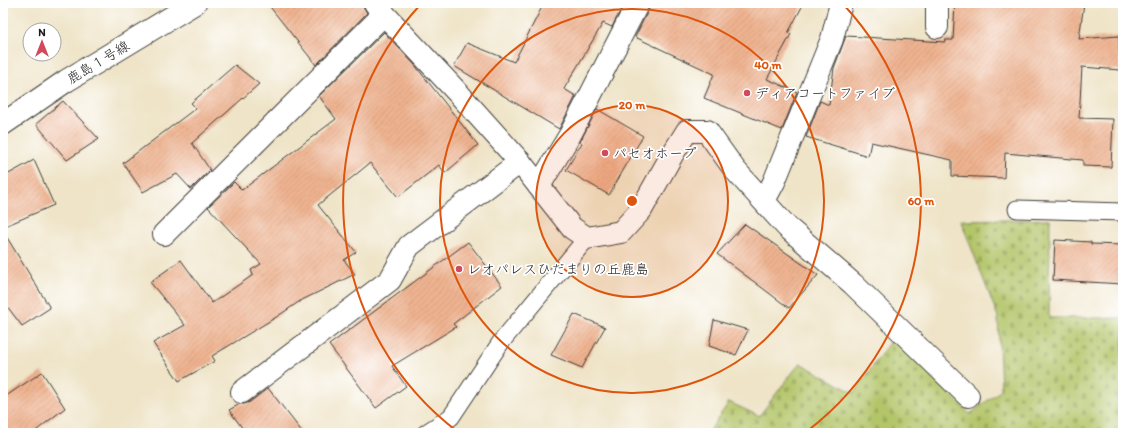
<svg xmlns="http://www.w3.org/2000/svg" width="1126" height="436" font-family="Itim,'Klee One',sans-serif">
<defs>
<pattern id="cemetery-stones" width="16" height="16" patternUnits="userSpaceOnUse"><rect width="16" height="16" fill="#b3c569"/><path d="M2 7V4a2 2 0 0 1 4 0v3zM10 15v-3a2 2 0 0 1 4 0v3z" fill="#99a95a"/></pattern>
<pattern id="building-hatch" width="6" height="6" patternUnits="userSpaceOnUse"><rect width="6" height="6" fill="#efb390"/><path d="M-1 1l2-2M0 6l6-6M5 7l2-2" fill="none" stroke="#cc997c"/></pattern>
</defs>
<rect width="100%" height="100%" fill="#fff"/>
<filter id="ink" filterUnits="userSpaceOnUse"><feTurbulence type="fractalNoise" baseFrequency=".025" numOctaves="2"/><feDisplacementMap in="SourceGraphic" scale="8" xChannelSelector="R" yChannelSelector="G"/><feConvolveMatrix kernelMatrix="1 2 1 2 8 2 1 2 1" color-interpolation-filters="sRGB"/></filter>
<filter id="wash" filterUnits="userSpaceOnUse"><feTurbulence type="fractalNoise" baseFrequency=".012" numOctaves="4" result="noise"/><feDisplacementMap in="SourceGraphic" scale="16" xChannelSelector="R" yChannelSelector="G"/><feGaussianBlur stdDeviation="0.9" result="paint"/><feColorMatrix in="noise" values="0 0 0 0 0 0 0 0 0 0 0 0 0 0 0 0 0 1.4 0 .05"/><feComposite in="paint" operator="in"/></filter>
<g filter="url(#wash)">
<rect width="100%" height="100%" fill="#efe4c8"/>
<path fill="url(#cemetery-stones)" stroke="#687042" d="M 1050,219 L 1049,318 L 1123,318 L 1123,433 L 780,433 L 771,427 L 767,433 L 708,433 L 729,402 L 759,416 L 800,363 L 854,393 L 893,337 L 970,414 L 1001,390 L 998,317 L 961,221 Z"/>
<g id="blocks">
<g fill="url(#building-hatch)">
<path d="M 267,3 L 361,3 L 367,13 L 316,65 Z"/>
<path d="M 544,3 L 624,3 L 612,27 L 603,23 L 564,89 L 576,96 L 559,129 L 454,66 L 467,43 L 514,62 Z"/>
<path d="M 650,3 L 804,3 L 788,33 L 791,34 L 767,79 L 797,92 L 782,130 L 704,98 L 714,74 L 635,37 L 649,9 Z"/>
<path d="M 955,3 L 1084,3 L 1079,39 L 1119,36 L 1120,70 L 1082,67 L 1079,118 L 1113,119 L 1111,167 L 1083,166 L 1083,160 L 1005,153 L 1004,178 L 952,176 L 952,160 L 871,142 L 868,156 L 806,137 L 820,101 L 829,105 L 834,68 L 846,36 L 945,42 L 945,40 L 953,40 Z"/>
<path d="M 384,32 L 414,64 L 478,145 L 445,173 L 439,165 L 398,197 L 370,163 L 318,205 L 356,252 L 344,260 L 355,274 L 300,301 L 278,316 L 212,356 L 215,361 L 179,381 L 153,343 L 185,325 L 150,282 L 181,260 L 212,303 L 253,275 L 251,270 L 261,264 L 208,207 L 234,182 L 242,190 L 336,119 L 319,96 Z"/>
<path d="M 235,65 L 259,84 L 192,143 L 210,170 L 191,189 L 177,174 L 143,192 L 123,163 L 196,108 L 191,103 Z"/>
<path d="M 63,101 L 99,139 L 67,160 L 36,124 Z"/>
<path d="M 597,109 L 643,136 L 609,195 L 566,170 L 582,143 L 580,142 Z"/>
<path d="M 34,160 L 54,205 L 3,227 L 3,177 Z"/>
<path d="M 745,224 L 818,275 L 789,308 L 717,254 Z"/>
<path d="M 3,231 L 50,308 L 22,326 L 3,301 Z"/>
<path d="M 1055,240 L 1091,242 L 1091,244 L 1123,245 L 1123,284 L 1053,280 Z"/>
<path d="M 468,242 L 502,286 L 453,324 L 456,327 L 392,366 L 406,386 L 376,408 L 329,345 Z"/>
<path d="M 574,314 L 605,327 L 582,368 L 551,355 Z"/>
<path d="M 714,320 L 748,330 L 736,355 L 709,346 Z"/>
<path d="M 42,372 L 65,408 L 33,433 L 3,433 L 3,398 Z"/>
<path d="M 268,388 L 303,433 L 246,433 L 229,410 L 240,404 L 244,404 L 250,402 Z"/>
</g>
</g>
</g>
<g filter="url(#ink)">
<use href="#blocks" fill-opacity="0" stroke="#3c3a36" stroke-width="1"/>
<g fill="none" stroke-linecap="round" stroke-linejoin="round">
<defs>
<g id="lane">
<path d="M 1017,209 L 1123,212"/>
<path d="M 426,433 L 451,417 L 501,342 L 587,238"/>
</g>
<g id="street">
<path d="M 375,3 L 384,14 L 459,94 L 520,162 L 572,228 L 587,238 L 621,232 L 641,210 L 672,155 L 687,131 L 707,131 L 735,170 L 787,227 L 853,284 L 968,396"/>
<path d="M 937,3 L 937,27"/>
<path d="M 3,124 L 66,81 L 195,3"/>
<path d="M 539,186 L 570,135 L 638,3"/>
<path d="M 764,201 L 774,182 L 832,39 L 841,3"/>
<path d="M 164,234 L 384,14"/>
<path d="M 242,392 L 390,280 L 409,246 L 520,162"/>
</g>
</defs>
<use href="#lane" stroke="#3c3a36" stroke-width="19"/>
<use href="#street" stroke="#3c3a36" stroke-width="24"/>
<use href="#lane" stroke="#fff" stroke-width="17"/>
<use href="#street" stroke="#fff" stroke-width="22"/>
</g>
</g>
<circle cx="632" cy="201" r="96" fill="#de560d" fill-opacity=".12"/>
<g fill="none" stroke="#de560d" stroke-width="2">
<circle cx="632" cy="201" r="96"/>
<circle cx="632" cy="201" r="192"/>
<path d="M458 432A289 289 0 0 1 421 4M843 4A289 289 0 0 1 806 432"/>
</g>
<g fill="#d1495b" stroke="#fff" stroke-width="1.5">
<circle cx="747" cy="93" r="4"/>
<circle cx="605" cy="153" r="4"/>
<circle cx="459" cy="269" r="4"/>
</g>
<g text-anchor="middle" stroke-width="3.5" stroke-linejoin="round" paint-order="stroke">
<g font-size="14" fill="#1c1c1c" stroke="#fff">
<text transform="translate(98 62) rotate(-31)" y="5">鹿島１号線</text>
</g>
<g font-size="14" fill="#1c1c1c" stroke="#fff" text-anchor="start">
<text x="755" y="98">ディアコートファイブ</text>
<text x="613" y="158">パセオホープ</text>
<text x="467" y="274">レオパレスひだまりの丘鹿島</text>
</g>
</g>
<circle cx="632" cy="201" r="6" fill="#de560d" stroke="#fff" stroke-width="2"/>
<g font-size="12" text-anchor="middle" font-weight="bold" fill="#de560d" stroke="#fff" stroke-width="3.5" stroke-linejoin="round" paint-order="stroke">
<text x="768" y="69">40 m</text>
<text x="632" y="109">20 m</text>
<text x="921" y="205">60 m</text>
</g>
<rect width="1126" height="436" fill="none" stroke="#fff" stroke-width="16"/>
<g transform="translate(42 42)"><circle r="19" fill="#ffffff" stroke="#a4a4a4"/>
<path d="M0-3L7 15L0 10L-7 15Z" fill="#d1495b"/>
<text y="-6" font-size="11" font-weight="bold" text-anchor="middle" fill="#1c1c1c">N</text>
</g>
</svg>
